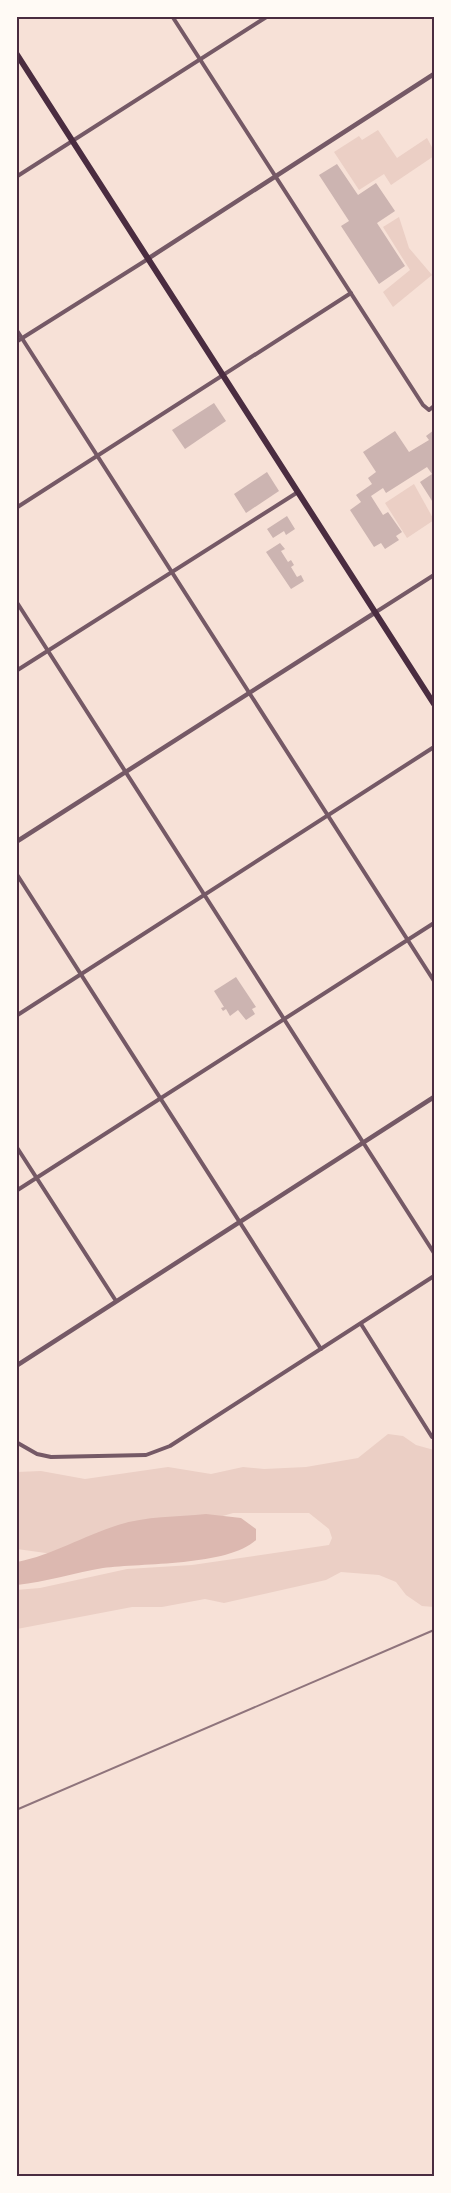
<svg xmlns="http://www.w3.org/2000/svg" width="451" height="2193" font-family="'Fira Sans',sans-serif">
<rect width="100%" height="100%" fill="#f7e1d7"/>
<g fill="#ebcfc5">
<path d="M 378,130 L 397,158 L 427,138 L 434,151 L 434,156 L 391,185 L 384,174 L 359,190 L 334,152 L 359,136 L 362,140 Z"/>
<path d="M 399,217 L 409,248 L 432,275 L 393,307 L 383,292 L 410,270 L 383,227 Z"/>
<path d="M 414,484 L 434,520 L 407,538 L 385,503 Z"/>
<path d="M 388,1434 L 403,1436 L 416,1445 L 434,1450 L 434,1607 L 422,1606 L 406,1595 L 396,1582 L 379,1575 L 341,1572 L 326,1580 L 224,1603 L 205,1599 L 162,1607 L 132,1607 L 17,1629 L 16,1590 L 40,1588 L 127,1569 L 192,1565 L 329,1545 L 332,1538 L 329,1529 L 309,1513 L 233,1513 L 199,1523 L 60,1555 L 17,1549 L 17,1472 L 41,1471 L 85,1479 L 168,1467 L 211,1474 L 243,1467 L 264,1469 L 306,1467 L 358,1458 Z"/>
</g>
<path fill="#dcb8b0" d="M 206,1514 L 241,1518 L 256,1529 L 256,1540 C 228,1566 142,1563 103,1568 C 74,1573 46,1582 17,1585 L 17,1562 C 53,1555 83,1536 118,1525 C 146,1516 177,1517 206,1514 Z"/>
<g fill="#ccb4b1">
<path d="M 337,164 L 358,195 L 376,183 L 395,211 L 377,223 L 405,266 L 379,284 L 341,226 L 349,221 L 319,175 Z"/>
<path d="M 214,403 L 226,421 L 185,449 L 172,430 Z"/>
<path d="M 434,430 L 434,504 L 420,482 L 432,474 L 427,467 L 386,493 L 383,488 L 371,496 L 383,515 L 388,512 L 402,532 L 396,536 L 399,540 L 385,549 L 381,543 L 374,547 L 350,510 L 361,502 L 356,495 L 372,484 L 368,478 L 376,472 L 363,452 L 395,431 L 409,452 L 429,440 L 426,436 Z"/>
<path d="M 267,472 L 279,491 L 246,513 L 234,494 Z"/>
<path d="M 287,516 L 295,529 L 286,535 L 284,531 L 273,538 L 267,529 Z"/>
<path d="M 280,543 L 285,549 L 281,551 L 288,562 L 291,560 L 294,565 L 291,567 L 297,577 L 301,575 L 304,581 L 291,589 L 266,552 Z"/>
<path d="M 236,977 L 256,1007 L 252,1009 L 255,1014 L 246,1020 L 238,1010 L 230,1016 L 226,1009 L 223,1011 L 221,1008 L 224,1007 L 214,991 Z"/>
</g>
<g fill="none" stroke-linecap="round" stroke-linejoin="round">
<g stroke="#755966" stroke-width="4">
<path d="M 172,16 L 423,405 L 429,410 L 434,406"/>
<path d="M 16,177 L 268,16"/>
<path d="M 16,329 L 434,981"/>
<path d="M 16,342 L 148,259"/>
<path d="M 16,508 L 351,293"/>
<path d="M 16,601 L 434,1253"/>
<path d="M 376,612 L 434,575"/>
<path d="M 16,671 L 298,492"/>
<path d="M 16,873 L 321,1349"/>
<path d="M 16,1016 L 434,747"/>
<path d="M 16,1146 L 116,1301"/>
<path d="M 16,1191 L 434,923"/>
<path d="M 361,1324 L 432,1437"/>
<path d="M 16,1442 L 37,1454 L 51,1457 L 146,1455 L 170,1446 L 434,1276"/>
</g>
<g stroke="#755966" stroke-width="4.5">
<path d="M 149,258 L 434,74"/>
<path d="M 16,842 L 376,612"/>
<path d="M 16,1366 L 434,1097"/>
</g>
<path stroke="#4a2c40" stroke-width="6" d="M 16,53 L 434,704"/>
<path stroke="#8f747c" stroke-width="2" d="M 16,1810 L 434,1630"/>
</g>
<rect width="451" height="2193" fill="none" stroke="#fffaf5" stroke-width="36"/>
<rect x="18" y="18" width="415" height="2157" fill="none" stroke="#4a2c40" stroke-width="2"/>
</svg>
